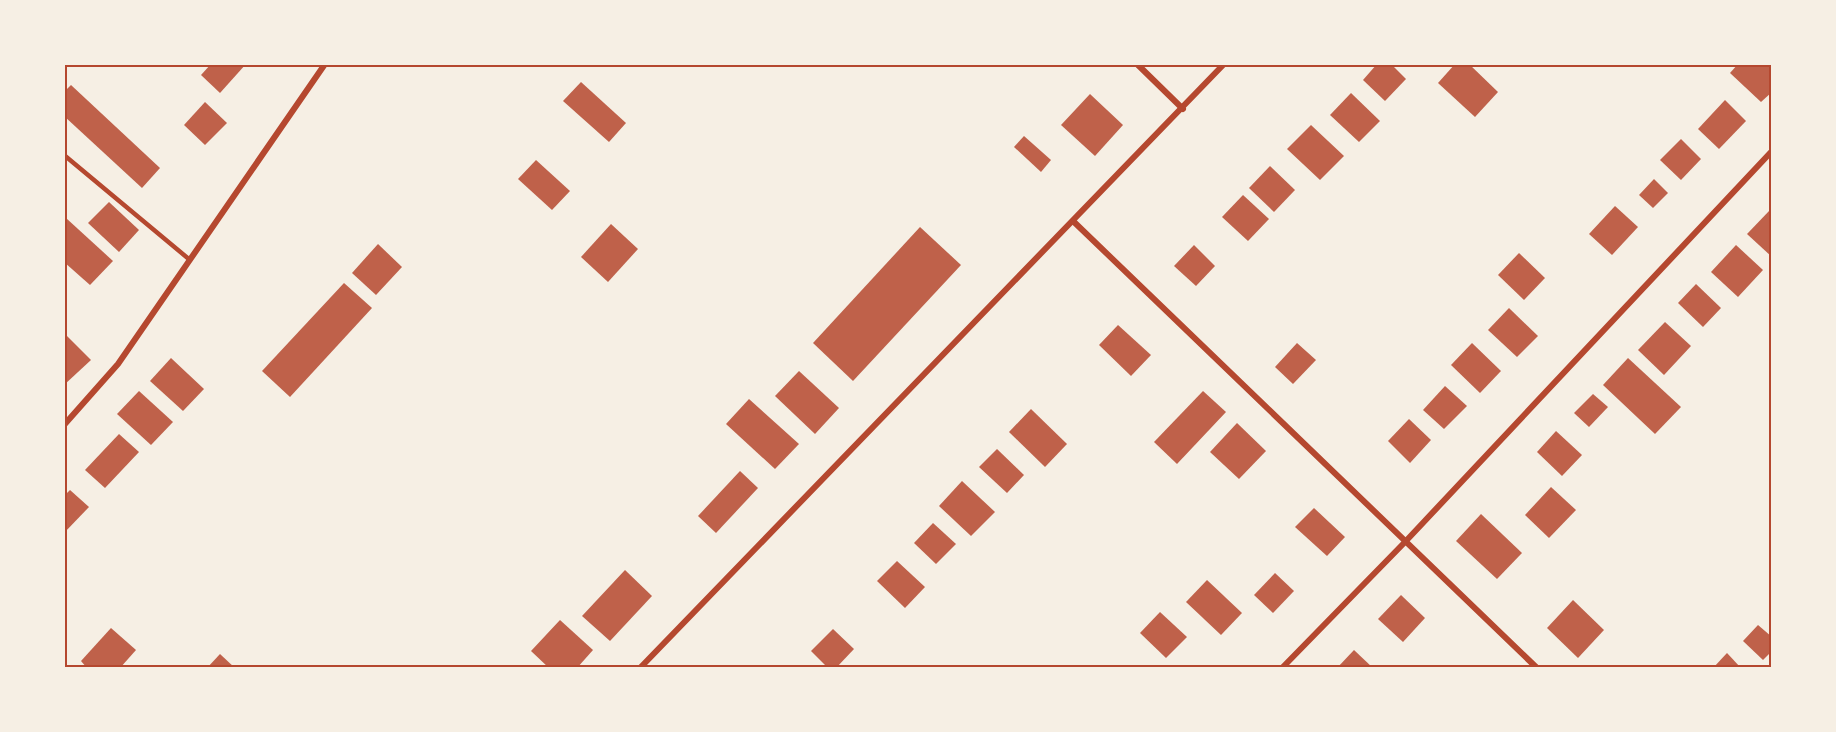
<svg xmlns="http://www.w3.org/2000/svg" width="1836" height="732" font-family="'Sofia Sans Condensed',sans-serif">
<rect width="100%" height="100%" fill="#f6efe4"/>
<g fill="#bf614a">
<path d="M 211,64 L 246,64 L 220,93 L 201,75 Z"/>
<path d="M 1377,64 L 1391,64 L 1406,79 L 1385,101 L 1363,80 Z"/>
<path d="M 1455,64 L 1469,64 L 1498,92 L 1475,117 L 1438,83 Z"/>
<path d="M 1738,64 L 1768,64 L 1772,68 L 1772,92 L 1761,102 L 1730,73 Z"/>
<path d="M 581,82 L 626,123 L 609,142 L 563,101 Z"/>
<path d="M 71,85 L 160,168 L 142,188 L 64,116 L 64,92 Z"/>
<path d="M 1351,93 L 1380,121 L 1359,142 L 1330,115 Z"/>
<path d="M 1090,94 L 1123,125 L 1095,156 L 1061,125 Z"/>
<path d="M 1725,100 L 1746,121 L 1719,149 L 1698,129 Z"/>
<path d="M 205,102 L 227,123 L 205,145 L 184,125 Z"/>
<path d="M 1311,125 L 1344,156 L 1320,180 L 1287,149 Z"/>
<path d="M 1024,136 L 1051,160 L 1041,172 L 1014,147 Z"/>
<path d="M 1681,139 L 1701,159 L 1681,180 L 1660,160 Z"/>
<path d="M 536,160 L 570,191 L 552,210 L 518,179 Z"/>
<path d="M 1270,166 L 1295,190 L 1274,212 L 1249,188 Z"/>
<path d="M 1654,179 L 1668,193 L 1653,208 L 1639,195 Z"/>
<path d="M 1243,195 L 1269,219 L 1248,241 L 1222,217 Z"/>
<path d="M 109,202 L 139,230 L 119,252 L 88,223 Z"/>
<path d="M 1615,206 L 1638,227 L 1612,255 L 1589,234 Z"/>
<path d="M 1770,210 L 1772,212 L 1772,257 L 1747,234 Z"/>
<path d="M 66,218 L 113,261 L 90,285 L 64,262 L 64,220 Z"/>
<path d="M 611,224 L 638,249 L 608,282 L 581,257 Z"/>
<path d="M 920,227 L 961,265 L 853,381 L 813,343 Z"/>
<path d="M 378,244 L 402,267 L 376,295 L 352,273 Z"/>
<path d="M 1194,245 L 1215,266 L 1196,286 L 1174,266 Z"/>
<path d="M 1736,245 L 1763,270 L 1738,297 L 1711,272 Z"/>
<path d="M 1519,253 L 1545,278 L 1524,300 L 1498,275 Z"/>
<path d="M 344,283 L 372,308 L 290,397 L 262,371 Z"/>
<path d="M 1696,284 L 1721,308 L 1703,327 L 1678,303 Z"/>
<path d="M 1509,308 L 1538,336 L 1517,357 L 1488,330 Z"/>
<path d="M 1665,322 L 1691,346 L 1664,375 L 1638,350 Z"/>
<path d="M 1118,325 L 1151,355 L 1131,376 L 1099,345 Z"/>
<path d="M 64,333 L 91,360 L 64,385 Z"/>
<path d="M 1297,343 L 1316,360 L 1293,384 L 1275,367 Z"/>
<path d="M 1472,343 L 1501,371 L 1480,393 L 1451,365 Z"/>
<path d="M 171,358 L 204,389 L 183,411 L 150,381 Z"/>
<path d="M 1628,358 L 1681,407 L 1655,434 L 1603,385 Z"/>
<path d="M 799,371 L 839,408 L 815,434 L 775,396 Z"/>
<path d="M 1445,386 L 1467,406 L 1444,429 L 1423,410 Z"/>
<path d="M 139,391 L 173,422 L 151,445 L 117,414 Z"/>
<path d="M 1203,391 L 1226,412 L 1177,464 L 1154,442 Z"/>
<path d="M 1593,394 L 1608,407 L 1589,427 L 1574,413 Z"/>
<path d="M 749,399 L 799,444 L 775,469 L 726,424 Z"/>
<path d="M 1031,409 L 1067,444 L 1045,467 L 1009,432 Z"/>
<path d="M 1409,419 L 1431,440 L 1410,463 L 1388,441 Z"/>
<path d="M 1237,423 L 1266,451 L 1239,479 L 1210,452 Z"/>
<path d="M 1556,431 L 1582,455 L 1562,476 L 1537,452 Z"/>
<path d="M 119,434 L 139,452 L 105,488 L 85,470 Z"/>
<path d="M 997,449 L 1024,475 L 1007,493 L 979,467 Z"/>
<path d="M 740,471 L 758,488 L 716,533 L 698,516 Z"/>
<path d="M 962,481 L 995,512 L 971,536 L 939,506 Z"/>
<path d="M 1551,487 L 1576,510 L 1549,538 L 1525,515 Z"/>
<path d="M 70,490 L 89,507 L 64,533 L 64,496 Z"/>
<path d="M 1314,508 L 1345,537 L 1327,556 L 1295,527 Z"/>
<path d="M 1481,514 L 1522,553 L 1497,579 L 1456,541 Z"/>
<path d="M 933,523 L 956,544 L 936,564 L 914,543 Z"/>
<path d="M 897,561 L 925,587 L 905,608 L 877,581 Z"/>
<path d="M 625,570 L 652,596 L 610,641 L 582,616 Z"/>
<path d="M 1275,573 L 1294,591 L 1273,613 L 1254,595 Z"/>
<path d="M 1207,580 L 1242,613 L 1221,635 L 1186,602 Z"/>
<path d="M 1401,595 L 1425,618 L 1403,642 L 1378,619 Z"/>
<path d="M 1573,600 L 1604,630 L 1578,658 L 1547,628 Z"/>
<path d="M 1160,612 L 1187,637 L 1166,658 L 1140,633 Z"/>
<path d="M 560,620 L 593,650 L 577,668 L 549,668 L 531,651 Z"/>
<path d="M 1758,625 L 1772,637 L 1772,651 L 1763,660 L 1743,641 Z"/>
<path d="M 111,628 L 136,650 L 120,668 L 87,668 L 81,661 Z"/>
<path d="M 833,629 L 854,649 L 836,668 L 828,668 L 811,651 Z"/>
<path d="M 1354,650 L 1373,668 L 1337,668 Z"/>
<path d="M 1727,653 L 1741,668 L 1713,668 Z"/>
<path d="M 220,654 L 235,668 L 207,668 Z"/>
</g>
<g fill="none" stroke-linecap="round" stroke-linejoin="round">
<path stroke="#b5482f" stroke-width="4.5" d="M 64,155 L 190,260"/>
<g stroke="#b5482f" stroke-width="6">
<path d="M 1137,64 L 1183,109"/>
<path d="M 1073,221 L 1537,668"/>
<path d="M 64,425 L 118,364 L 325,64"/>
<path d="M 640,668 L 1224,64"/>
<path d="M 1282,668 L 1405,542 L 1772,151"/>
</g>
</g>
<rect width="1836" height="732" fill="none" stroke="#f6efe4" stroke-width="132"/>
<rect x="66" y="66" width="1704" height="600" fill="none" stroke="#b5482f" stroke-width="2"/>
</svg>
